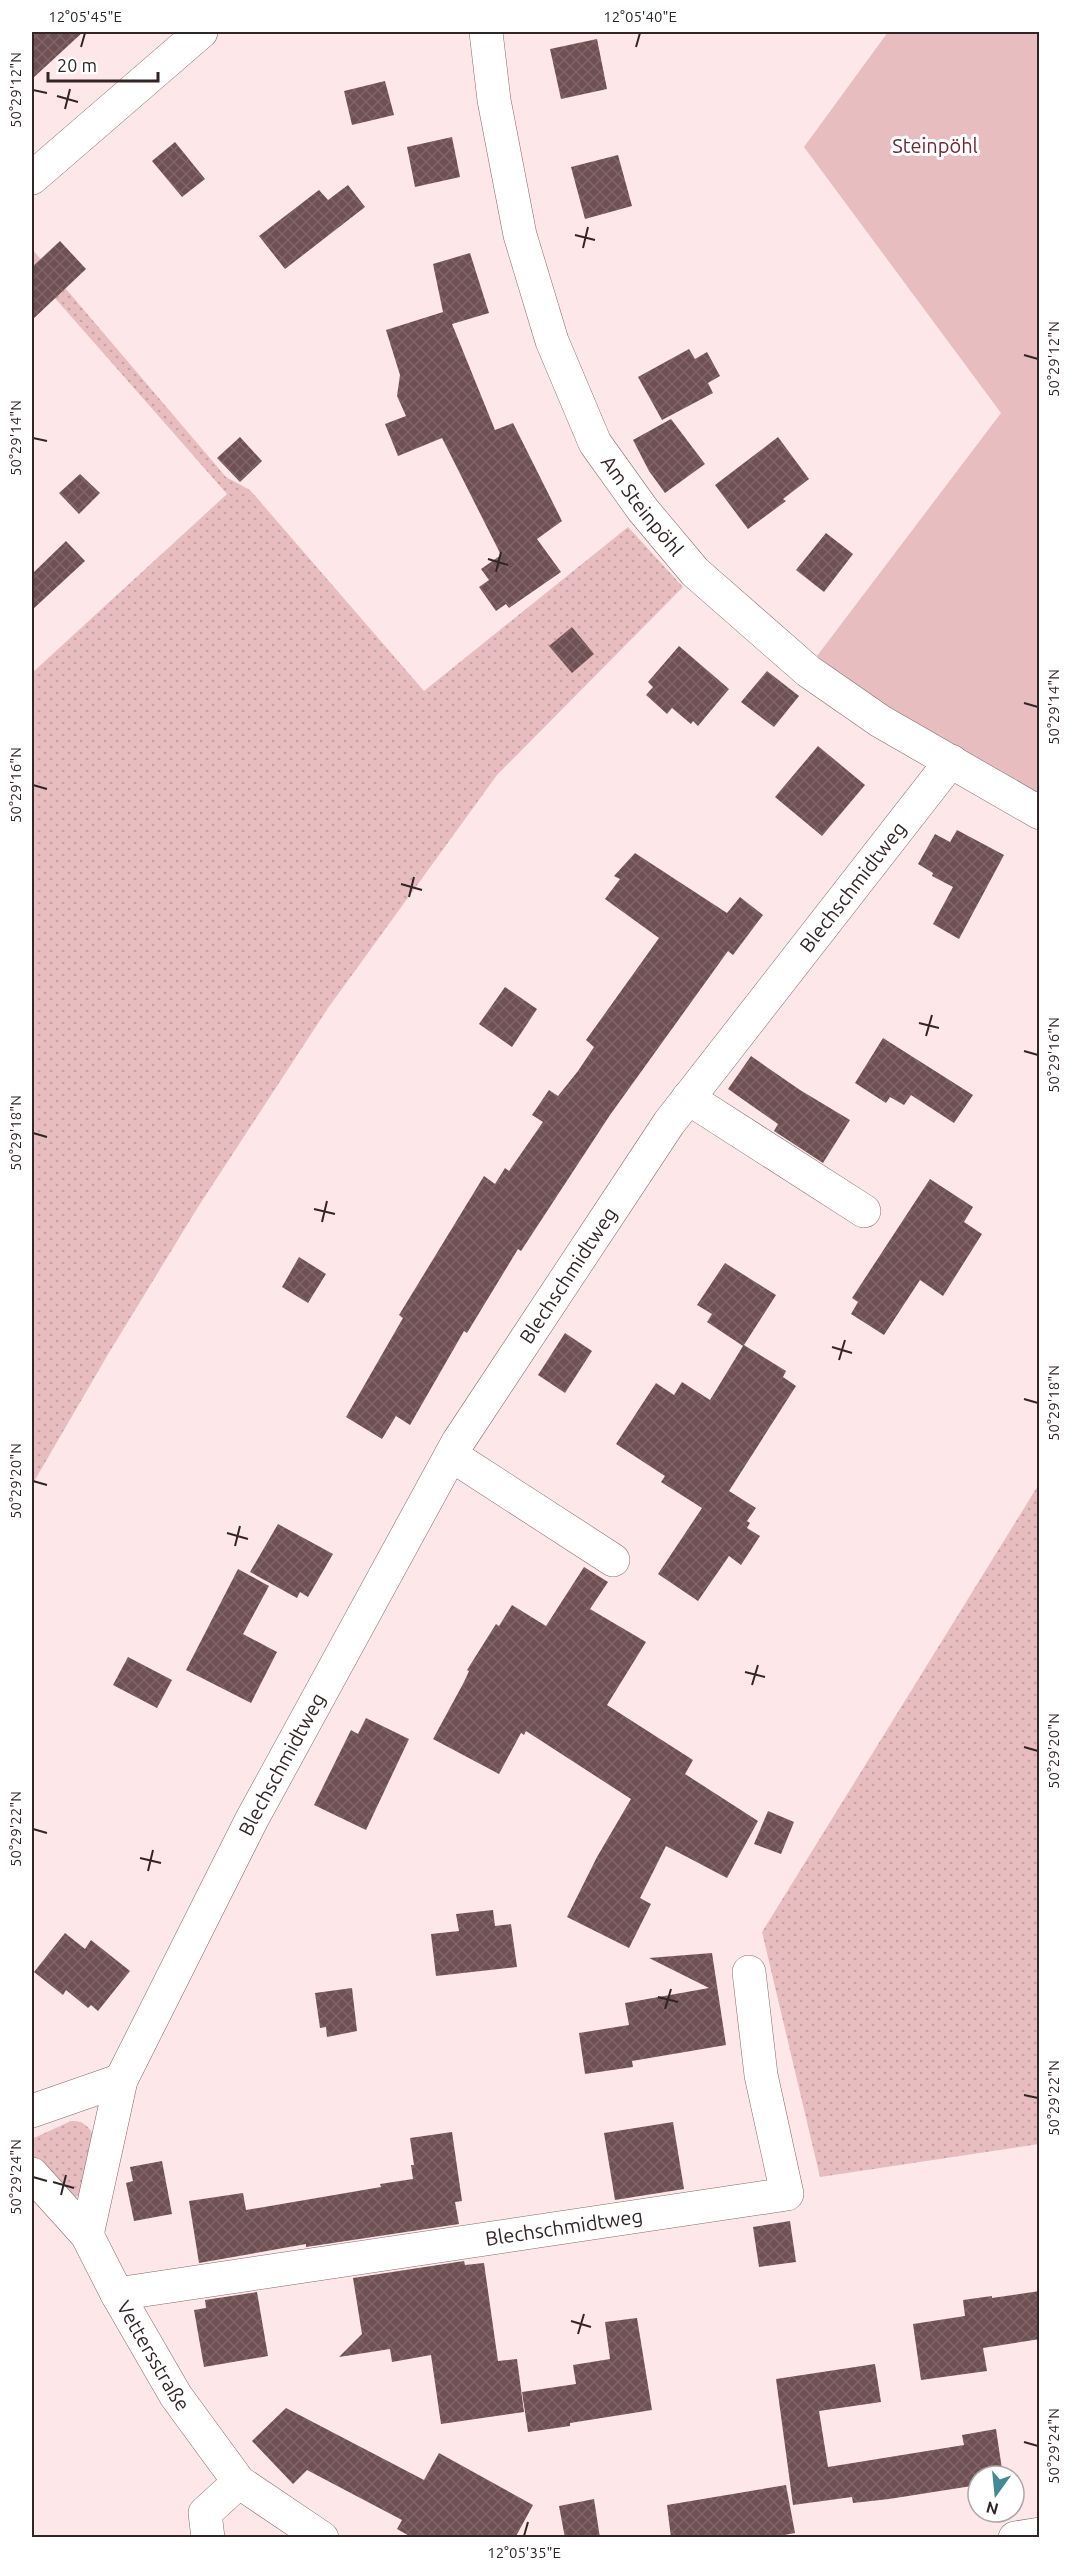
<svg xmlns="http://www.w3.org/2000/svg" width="1071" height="2569" font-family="Ubuntu,sans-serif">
<defs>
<pattern id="grass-dots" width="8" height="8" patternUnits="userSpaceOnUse" patternTransform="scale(1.5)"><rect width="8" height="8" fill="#e7bdc0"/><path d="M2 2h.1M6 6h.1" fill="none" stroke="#c7a2a5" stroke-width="1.8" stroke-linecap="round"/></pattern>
<pattern id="building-cross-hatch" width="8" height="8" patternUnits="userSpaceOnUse" patternTransform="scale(1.5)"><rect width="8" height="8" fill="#6f5053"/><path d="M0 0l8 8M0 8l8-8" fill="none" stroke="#806668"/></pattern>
</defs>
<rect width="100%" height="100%" fill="#fee7e9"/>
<g fill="url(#grass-dots)">
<path d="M 32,249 L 226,477 L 250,490 L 424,691 L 628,527 L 683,587 L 497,775 L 328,1008 L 198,1207 L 107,1356 L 32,1485 L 32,673 L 227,494 L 32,272 Z"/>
<path d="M 1039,1484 L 1039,2144 L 820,2177 L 762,1932 Z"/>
<path d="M 71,2121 C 84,2120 90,2128 96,2139 L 84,2193 L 76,2197 L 66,2197 L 32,2159 L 32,2142 L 34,2138 Z"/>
</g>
<path fill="#e7bdc0" d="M 888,32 L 1039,32 L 1039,806 L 923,739 L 817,656 L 1001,413 L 804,147 Z"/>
<g fill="url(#building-cross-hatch)">
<path d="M 32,32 L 83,32 L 32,79 Z"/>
<path d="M 597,39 L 607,89 L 561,99 L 550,49 Z"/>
<path d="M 385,81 L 394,115 L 352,125 L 344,91 Z"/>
<path d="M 452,137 L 460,177 L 415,187 L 407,147 Z"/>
<path d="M 175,142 L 205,179 L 182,197 L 152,161 Z"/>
<path d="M 618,155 L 632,206 L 585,219 L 571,167 Z"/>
<path d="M 348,185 L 365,207 L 285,269 L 259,236 L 319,190 L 328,200 Z"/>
<path d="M 60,241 L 86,269 L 32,320 L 32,267 Z"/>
<path d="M 470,253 L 489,313 L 452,324 L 495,430 L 513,423 L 562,521 L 537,539 L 561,572 L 509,608 L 506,604 L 496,611 L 479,587 L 489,580 L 481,569 L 501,555 L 442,438 L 398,456 L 385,424 L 406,416 L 397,396 L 400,375 L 386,330 L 443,312 L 433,264 Z"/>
<path d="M 689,349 L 695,359 L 707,352 L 720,376 L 708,383 L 713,393 L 662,420 L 638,377 Z"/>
<path d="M 671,419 L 705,464 L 665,493 L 649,471 L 633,440 Z"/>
<path d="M 240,437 L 262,461 L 240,482 L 217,458 Z"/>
<path d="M 778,437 L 809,479 L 783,499 L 786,501 L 748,529 L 715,485 Z"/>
<path d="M 80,474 L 100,493 L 79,514 L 59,493 Z"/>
<path d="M 826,533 L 853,554 L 824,592 L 796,570 Z"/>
<path d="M 66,541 L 85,561 L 32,610 L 32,574 Z"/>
<path d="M 572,627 L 594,654 L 572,673 L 549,646 Z"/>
<path d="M 679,646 L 729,689 L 698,726 L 693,721 L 691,724 L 672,708 L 667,714 L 646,695 L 653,687 L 648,682 Z"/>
<path d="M 767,671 L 799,696 L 774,727 L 741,702 Z"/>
<path d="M 818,746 L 865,785 L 822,836 L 775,797 Z"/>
<path d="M 957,830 L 1004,855 L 959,939 L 933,924 L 953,887 L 932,876 L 933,873 L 918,864 L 935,834 L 950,842 Z"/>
<path d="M 635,853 L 727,913 L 740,897 L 763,915 L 733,955 L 728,951 L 610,1115 L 521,1251 L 518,1249 L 467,1333 L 464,1331 L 410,1425 L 396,1416 L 382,1439 L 346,1417 L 403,1318 L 399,1315 L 484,1176 L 495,1184 L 505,1168 L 509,1171 L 543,1122 L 532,1115 L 549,1090 L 558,1096 L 578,1071 L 594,1047 L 586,1040 L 659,938 L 605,899 L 620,879 L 614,876 Z"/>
<path d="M 505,987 L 537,1009 L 512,1047 L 479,1024 Z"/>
<path d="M 883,1038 L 973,1095 L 954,1123 L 911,1095 L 904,1105 L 890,1097 L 886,1103 L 855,1083 Z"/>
<path d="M 751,1056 L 800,1090 L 850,1120 L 823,1163 L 774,1131 L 778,1124 L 728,1089 Z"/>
<path d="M 930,1179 L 973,1207 L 964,1222 L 982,1234 L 943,1296 L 920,1280 L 884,1335 L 851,1314 L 858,1302 L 852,1298 Z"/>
<path d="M 299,1257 L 326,1274 L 308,1303 L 282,1287 Z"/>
<path d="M 725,1263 L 776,1295 L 744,1345 L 786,1371 L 783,1377 L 796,1386 L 729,1491 L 756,1508 L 747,1521 L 750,1523 L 747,1528 L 760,1536 L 741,1565 L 729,1556 L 698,1601 L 658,1574 L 702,1508 L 661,1482 L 665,1476 L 616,1444 L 656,1383 L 674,1395 L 682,1382 L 710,1400 L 743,1346 L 707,1322 L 712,1314 L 697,1305 Z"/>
<path d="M 565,1333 L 592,1351 L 565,1393 L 538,1375 Z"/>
<path d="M 278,1524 L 333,1554 L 308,1597 L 300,1592 L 297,1598 L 250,1572 Z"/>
<path d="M 584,1567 L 608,1582 L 590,1609 L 646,1642 L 607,1705 L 693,1760 L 685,1774 L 758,1821 L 727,1878 L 666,1846 L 640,1898 L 651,1904 L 629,1948 L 567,1917 L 597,1857 L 631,1799 L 526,1731 L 524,1735 L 521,1733 L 499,1774 L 433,1739 L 464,1682 L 469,1671 L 467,1670 L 496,1624 L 499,1626 L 512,1605 L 546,1626 Z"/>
<path d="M 238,1569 L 269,1586 L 243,1634 L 277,1652 L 251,1703 L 186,1670 Z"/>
<path d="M 128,1657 L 172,1680 L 157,1708 L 113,1685 Z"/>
<path d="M 366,1718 L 409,1739 L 366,1830 L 314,1805 L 351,1730 L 358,1734 Z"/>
<path d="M 768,1811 L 794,1822 L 781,1854 L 754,1844 Z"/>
<path d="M 493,1910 L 495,1926 L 511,1924 L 517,1967 L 436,1976 L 431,1934 L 459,1931 L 456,1914 Z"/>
<path d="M 65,1933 L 85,1949 L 91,1940 L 130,1971 L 98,2011 L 91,2005 L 88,2008 L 66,1990 L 63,1995 L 34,1972 Z"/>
<path d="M 712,1953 L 726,2045 L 632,2061 L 633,2067 L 585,2074 L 579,2033 L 629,2025 L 625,2003 L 709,1988 L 649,1958 Z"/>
<path d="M 352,1988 L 357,2031 L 327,2037 L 326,2027 L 320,2028 L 315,1993 Z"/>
<path d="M 673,2122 L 684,2189 L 615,2200 L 604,2133 Z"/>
<path d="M 452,2132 L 462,2201 L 455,2202 L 459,2224 L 306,2247 L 306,2244 L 199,2263 L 189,2201 L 243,2193 L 246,2210 L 381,2187 L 380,2184 L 413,2179 L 411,2165 L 414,2165 L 410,2138 Z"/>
<path d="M 162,2161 L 172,2214 L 134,2221 L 126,2183 L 133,2181 L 130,2167 Z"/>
<path d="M 790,2221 L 796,2262 L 759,2267 L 753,2227 Z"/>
<path d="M 464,2261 L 465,2265 L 484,2263 L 498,2361 L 517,2359 L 524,2412 L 441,2424 L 431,2355 L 392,2362 L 390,2349 L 339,2357 L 362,2334 L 353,2278 Z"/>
<path d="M 1040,2291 L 1040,2339 L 983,2348 L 987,2371 L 921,2380 L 913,2324 L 965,2316 L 963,2300 L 992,2296 L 992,2298 Z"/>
<path d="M 257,2292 L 268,2356 L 204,2367 L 194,2310 L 206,2308 L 205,2300 Z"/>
<path d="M 637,2318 L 652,2410 L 570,2423 L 570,2426 L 528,2432 L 522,2392 L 576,2384 L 573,2365 L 610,2359 L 605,2322 Z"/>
<path d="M 875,2364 L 881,2402 L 819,2411 L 828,2467 L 964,2445 L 962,2435 L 996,2429 L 1003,2476 L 978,2476 L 978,2485 L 889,2499 L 853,2503 L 852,2497 L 793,2505 L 776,2379 Z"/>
<path d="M 286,2408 L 424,2480 L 439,2453 L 533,2505 L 515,2538 L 413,2538 L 397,2529 L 402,2520 L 307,2470 L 293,2484 L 252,2441 Z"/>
<path d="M 786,2485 L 795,2533 L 768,2538 L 671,2538 L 667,2505 Z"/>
<path d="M 594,2499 L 600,2538 L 565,2538 L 559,2506 Z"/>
</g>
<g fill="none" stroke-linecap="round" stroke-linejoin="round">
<defs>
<g id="street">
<path id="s1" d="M 486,32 L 494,100 L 520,235 L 552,341 L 595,443 L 643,510 L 695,572 L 808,671 L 880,721 L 1040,813"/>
<path d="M 32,178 L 201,32"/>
<path d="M 688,1098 L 864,1211"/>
<path d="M 451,1455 L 613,1560"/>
<path d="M 32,2111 L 121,2080"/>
<path id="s2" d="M 32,2174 L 87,2235 L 117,2294 L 176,2396 L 239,2482 L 205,2513 L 208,2538"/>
<path id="s3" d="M 87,2235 L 121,2080 L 252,1819 L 458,1442 L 669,1123 L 951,761"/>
<path id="s4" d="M 117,2294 L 787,2194 L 761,2075 L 749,1972"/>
<path d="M 239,2482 L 322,2538"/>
<path d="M 1015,2538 L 1040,2534"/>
</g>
</defs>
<use href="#street" stroke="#88686a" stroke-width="34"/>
<use href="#street" stroke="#fff" stroke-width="33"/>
</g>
<path fill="none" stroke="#332526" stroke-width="2" d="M 81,47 L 85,33M 636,47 L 640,33M 33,90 L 47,93M 57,96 L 78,102M 65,109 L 70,89M 575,235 L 595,240M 583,248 L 588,227M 1024,355 L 1038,359M 33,438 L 47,441M 488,559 L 508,565M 496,572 L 501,552M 1024,703 L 1038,707M 33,785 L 47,789M 401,884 L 422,890M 409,897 L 414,877M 919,1023 L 939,1028M 926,1036 L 932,1015M 1024,1051 L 1038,1055M 33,1133 L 47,1137M 314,1209 L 335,1214M 322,1222 L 327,1201M 832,1347 L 852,1353M 839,1360 L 845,1340M 1024,1399 L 1038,1403M 33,1481 L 47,1485M 227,1533 L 248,1539M 235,1546 L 240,1526M 745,1672 L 765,1677M 752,1685 L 758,1665M 1024,1747 L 1038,1751M 33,1829 L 47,1833M 140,1858 L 161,1863M 148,1871 L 153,1850M 658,1997 L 678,2002M 665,2009 L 671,1989M 1024,2095 L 1038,2098M 33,2177 L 47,2181M 53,2182 L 74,2188M 61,2195 L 66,2175M 571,2321 L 591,2327M 578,2334 L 584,2314M 1024,2442 L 1038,2446M 524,2536 L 528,2522"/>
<g text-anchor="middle" stroke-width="6" stroke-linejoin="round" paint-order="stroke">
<g font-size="20" fill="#6f2733" stroke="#fff">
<text x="935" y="153">Steinpöhl</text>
</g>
<g font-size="20" fill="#332526" stroke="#fff">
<text dy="7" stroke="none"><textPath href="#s1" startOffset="506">Am Steinpöhl</textPath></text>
<text dy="7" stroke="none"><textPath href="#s3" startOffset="1562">Blechschmidtweg</textPath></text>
<text dy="7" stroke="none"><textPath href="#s3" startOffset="1080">Blechschmidtweg</textPath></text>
<text dy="7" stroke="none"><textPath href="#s3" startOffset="513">Blechschmidtweg</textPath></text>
<text dy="7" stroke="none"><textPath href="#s4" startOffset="452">Blechschmidtweg</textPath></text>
<text dy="7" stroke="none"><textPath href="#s2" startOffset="220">Vettersstraße</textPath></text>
</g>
</g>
<rect width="1071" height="2569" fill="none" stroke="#ffffff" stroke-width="66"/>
<g transform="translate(996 2494) rotate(195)"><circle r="28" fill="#ffffff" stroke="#ada8a8" stroke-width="1.5"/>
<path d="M0-4.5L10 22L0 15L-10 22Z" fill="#438895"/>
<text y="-9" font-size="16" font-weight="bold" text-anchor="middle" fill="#332526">N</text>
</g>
<path d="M48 72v9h110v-9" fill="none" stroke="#332526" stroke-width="3"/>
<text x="57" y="72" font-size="18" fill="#332526" stroke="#ffffff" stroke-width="4.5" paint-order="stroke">20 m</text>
<rect x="33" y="33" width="1005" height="2503" fill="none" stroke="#332526" stroke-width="2"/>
<g font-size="15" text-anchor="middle" fill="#332526">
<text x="85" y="22">12°05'45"E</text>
<text x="640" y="22">12°05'40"E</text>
<text transform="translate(16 90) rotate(-90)" y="5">50°29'12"N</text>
<text transform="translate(1054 359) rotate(-90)" y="5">50°29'12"N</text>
<text transform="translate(16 438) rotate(-90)" y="5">50°29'14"N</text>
<text transform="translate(1054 707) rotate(-90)" y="5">50°29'14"N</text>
<text transform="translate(16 785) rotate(-90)" y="5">50°29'16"N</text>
<text transform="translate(1054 1055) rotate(-90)" y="5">50°29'16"N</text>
<text transform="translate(16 1133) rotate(-90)" y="5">50°29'18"N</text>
<text transform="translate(1054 1403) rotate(-90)" y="5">50°29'18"N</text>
<text transform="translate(16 1481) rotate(-90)" y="5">50°29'20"N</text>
<text transform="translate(1054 1751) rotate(-90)" y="5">50°29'20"N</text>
<text transform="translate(16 1829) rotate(-90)" y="5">50°29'22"N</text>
<text transform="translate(1054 2098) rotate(-90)" y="5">50°29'22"N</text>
<text transform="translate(16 2177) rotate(-90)" y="5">50°29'24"N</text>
<text transform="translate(1054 2446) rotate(-90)" y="5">50°29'24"N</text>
<text x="524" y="2558">12°05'35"E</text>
</g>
</svg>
